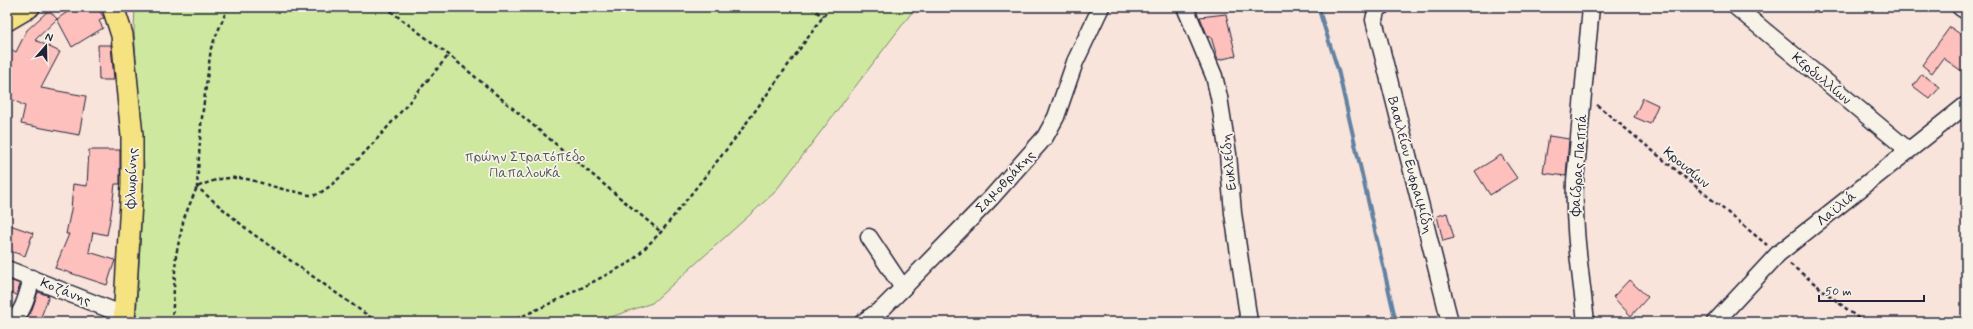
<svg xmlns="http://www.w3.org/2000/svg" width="1973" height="329" font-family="Mynerve,sans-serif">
<rect width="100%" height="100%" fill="#f9e4db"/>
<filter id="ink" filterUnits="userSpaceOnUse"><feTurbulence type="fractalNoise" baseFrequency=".025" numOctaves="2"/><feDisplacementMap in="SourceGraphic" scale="8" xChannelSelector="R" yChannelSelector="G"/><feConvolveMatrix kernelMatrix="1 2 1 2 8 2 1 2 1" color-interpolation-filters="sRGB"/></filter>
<g filter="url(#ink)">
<path fill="#cee99f" stroke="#78866d" d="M 135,7 L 916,7 L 774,193 L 652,303 L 596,322 L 136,322 L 144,166 L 134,31 Z"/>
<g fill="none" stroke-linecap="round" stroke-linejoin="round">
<path stroke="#6182a3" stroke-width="4" d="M 1318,7 L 1338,70 L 1396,322"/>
</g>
<g fill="#fdc0bc" stroke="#22223b">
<path d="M 75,7 L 97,7 L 104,18 L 99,21 L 103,28 L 72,47 L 57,19 Z"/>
<path d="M 49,10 L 57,19 L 35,40 L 60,52 L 41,88 L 86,96 L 79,135 L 21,124 L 25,106 L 7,97 L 9,83 L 7,82 L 7,47 L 16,52 L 27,30 Z"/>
<path d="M 1226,14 L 1236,56 L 1218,60 L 1211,37 L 1208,37 L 1200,17 Z"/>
<path d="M 1950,27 L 1966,38 L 1966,74 L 1943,58 L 1932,73 L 1922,65 Z"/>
<path d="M 98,45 L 111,45 L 114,80 L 99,80 Z"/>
<path d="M 1922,74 L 1940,87 L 1930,99 L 1913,86 Z"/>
<path d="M 1643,98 L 1658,105 L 1650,124 L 1634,117 Z"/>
<path d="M 1549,136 L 1569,139 L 1566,176 L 1543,173 Z"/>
<path d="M 89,150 L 120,150 L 120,184 L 115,184 L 111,214 L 107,235 L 93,232 L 89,252 L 115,260 L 107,285 L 55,268 L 69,234 L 66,234 L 71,210 L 73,184 L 87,186 Z"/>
<path d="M 1501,155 L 1517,178 L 1490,195 L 1475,171 Z"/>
<path d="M 1447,213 L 1454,238 L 1443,241 L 1437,216 Z"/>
<path d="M 7,224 L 33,233 L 25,256 L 7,250 Z"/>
<path d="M 7,279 L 20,284 L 17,295 L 7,291 Z"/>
<path d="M 1629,280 L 1648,297 L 1631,316 L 1613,297 Z"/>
<path d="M 38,292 L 49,296 L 39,322 L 24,322 L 31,312 Z"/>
</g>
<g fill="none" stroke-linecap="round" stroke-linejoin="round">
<defs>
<g id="minor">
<path d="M 1185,7 L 1214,76 L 1219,97 L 1228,154 L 1233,213 L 1249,322"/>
<path d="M 1381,7 L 1376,11 L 1374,20 L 1450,322"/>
<path d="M 1736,7 L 1908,150"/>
<path d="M 1960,7 L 1966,11"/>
<path d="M 869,237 L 903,288"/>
<path d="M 7,269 L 124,315"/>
<path d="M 11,322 C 24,313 28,292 32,278"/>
<path d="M 863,322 L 883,308 L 903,288 L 991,198 L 1045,137 L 1056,117 L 1075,62 L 1101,7"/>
<path d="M 1586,322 C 1581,275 1573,229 1575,181 L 1591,7"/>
<path d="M 1715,322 L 1778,254 L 1966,105"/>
</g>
<g id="major">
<path d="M 113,7 L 122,35 L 132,136 L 132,184 L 124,322"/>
<path d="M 7,20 L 29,7"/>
</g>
</defs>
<use href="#minor" stroke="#22223b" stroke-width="19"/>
<use href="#major" stroke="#22223b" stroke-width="24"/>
<g stroke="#22223b" stroke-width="2.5" stroke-dasharray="4 3" stroke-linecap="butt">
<path d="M 228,7 L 211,48 L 201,125 L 197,187 L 249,231 L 377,322"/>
<path d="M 385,7 L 449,55 L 661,232"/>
<path d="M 811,7 L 823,17"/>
<path d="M 1597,105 L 1767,245"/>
<path d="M 1790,264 L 1863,322"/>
<path d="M 172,322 L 176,255 L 184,218 L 197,187 C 241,167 255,185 297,192 C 302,193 310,196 315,195 C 341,188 426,81 449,55"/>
<path d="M 510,322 L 564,297 L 631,262 L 661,232 L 737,136 L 830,7"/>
</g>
<use href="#minor" stroke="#f7f3e8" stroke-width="16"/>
<use href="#major" stroke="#f5e382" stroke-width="21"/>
</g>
</g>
<g text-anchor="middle" stroke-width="3.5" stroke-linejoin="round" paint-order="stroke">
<g font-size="14" fill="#22223b" stroke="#f7f3e8">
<text transform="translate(1822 78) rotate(40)" y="5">Κερδυλλίων</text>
<text transform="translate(1228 162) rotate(-96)" y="5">Ευκλείδη</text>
<text transform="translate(1411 165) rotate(75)" y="5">Βασιλείου Ευφραιμίδη</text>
<text transform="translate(1578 165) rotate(-86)" y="5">Φαίδρας Παππά</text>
<text transform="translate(1687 167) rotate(40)" y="5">Κρουσίων</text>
<text transform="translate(131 178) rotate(-88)" y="5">Φλωρίνης</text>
<text transform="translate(1005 181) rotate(-47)" y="5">Σαμοθράκης</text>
<text transform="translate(1836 208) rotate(-39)" y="5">Λαϊλιά</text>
<text transform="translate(66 291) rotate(22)" y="5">Κοζάνης</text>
</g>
<g font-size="14" fill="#4d5454" stroke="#f7f3e8">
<text x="525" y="161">πρώην Στρατόπεδο<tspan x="525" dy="16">Παπαλουκά</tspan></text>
</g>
</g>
<rect width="1973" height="329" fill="none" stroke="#f7f3e8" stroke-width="24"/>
<rect x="12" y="12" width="1949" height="305" fill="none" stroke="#22223b" stroke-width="1.5" filter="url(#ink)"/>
<g transform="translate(46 46) rotate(20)" stroke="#f7f3e8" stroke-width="3" paint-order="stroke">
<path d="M0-3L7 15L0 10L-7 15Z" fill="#22223b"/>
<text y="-6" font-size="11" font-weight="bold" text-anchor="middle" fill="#22223b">N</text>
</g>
<path d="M1819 295v6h105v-6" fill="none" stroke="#22223b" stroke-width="2"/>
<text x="1825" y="295" font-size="12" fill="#22223b" stroke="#f7f3e8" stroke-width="3" paint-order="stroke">50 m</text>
</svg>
